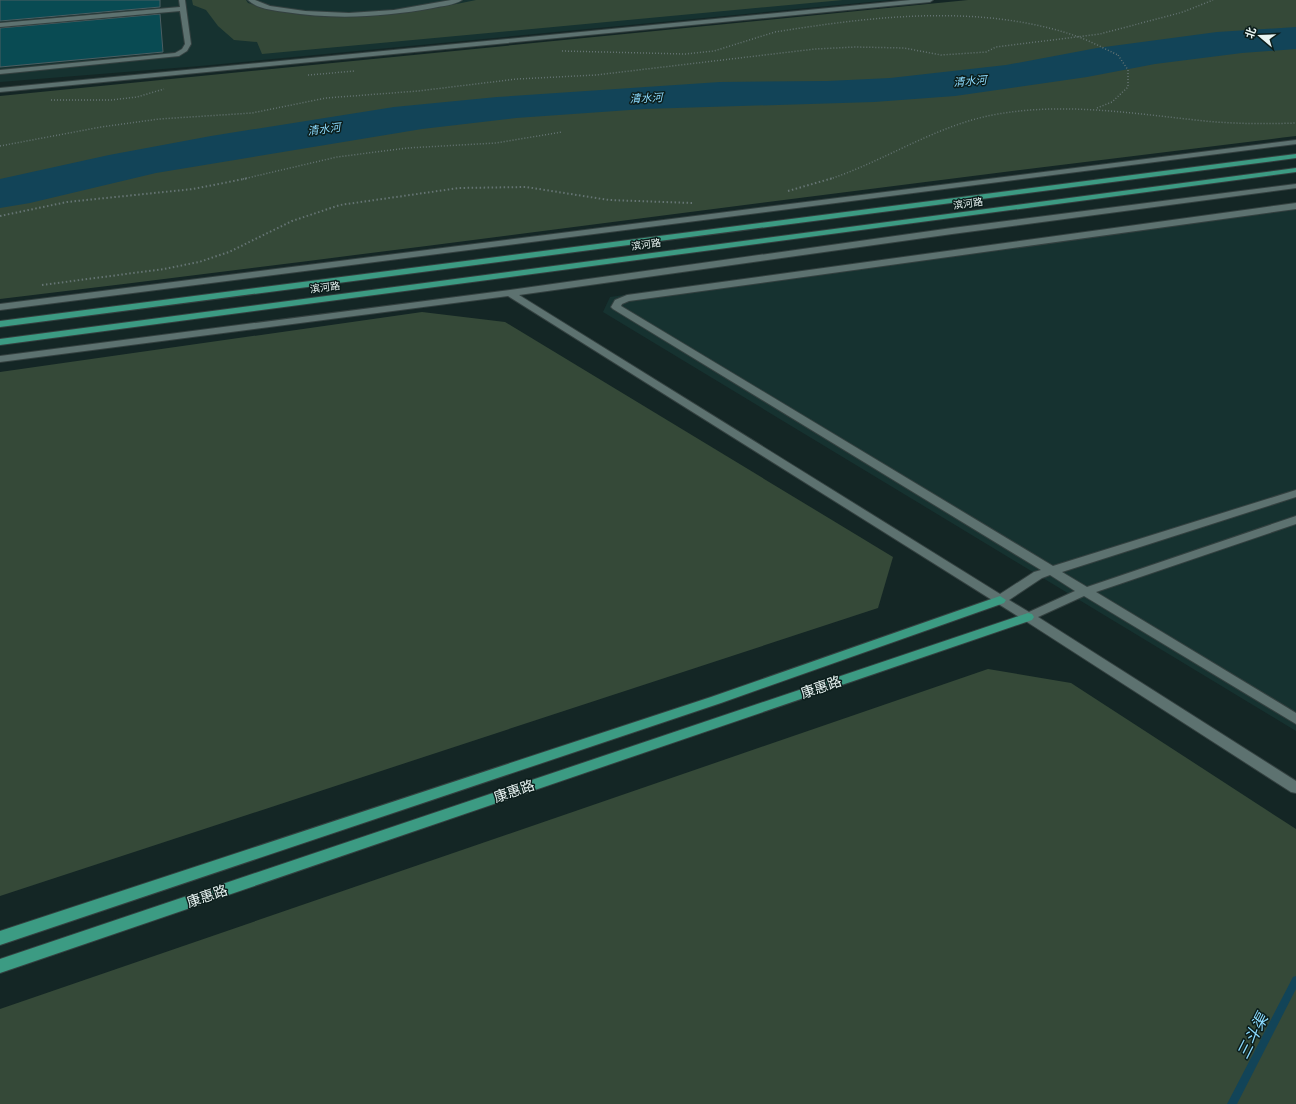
<svg xmlns="http://www.w3.org/2000/svg" width="1296" height="1104" font-family="'PT Sans','Noto Sans SC',sans-serif">
<rect width="100%" height="100%" fill="#142625"/>
<g fill="#163230">
<path d="M 0,0 L 891,0 L 200,66 L 0,82 Z"/>
<path d="M 1296,203 L 1296,731 L 603,312 L 610,297 Z"/>
</g>
<g fill="#354938">
<path d="M 192,0 L 246,0 L 248,3 C 325,27 398,16 476,0 L 843,0 L 262,54 L 257,42 L 234,40 L 218,26 L 206,10 L 193,5 Z"/>
<path d="M 968,0 L 1296,0 L 1296,136 C 864,188 432,247 0,299 L 0,96 Z"/>
<path d="M 422,312 L 505,322 L 893,557 L 878,608 L 0,896 L 0,372 Z"/>
<path d="M 988,669 L 1071,683 L 1296,829 L 1296,1104 L 0,1104 L 0,1009 Z"/>
</g>
<path fill="#124458" d="M 1296,27 L 1296,49 L 1242,53 L 1155,64 L 1087,77 L 955,96 L 874,102 L 644,109 L 516,118 L 422,129 L 156,173 L 30,203 L 0,208 L 0,179 L 109,155 L 211,136 L 394,107 L 497,97 L 720,82 L 827,81 L 890,78 L 1006,65 L 1097,48 L 1217,32 Z"/>
<g fill="none" stroke-linecap="round" stroke-linejoin="round">
<path fill="#124458" fill-rule="evenodd" d="M 1296,976 L 1296,989 L 1237,1104 L 1227,1104 L 1293,977 Z"/>
</g>
<g fill="#094b53" stroke="#4b5e62">
<path d="M 0,0 L 160,0 L 160,7 L 0,21 Z"/>
<path d="M 160,14 L 163,52 L 0,67 L 0,28 Z"/>
</g>
<g fill="none" stroke-linecap="round" stroke-linejoin="round">
<defs>
<g id="minor">
<path d="M 179,0 L 185,0 L 191,44 L 187,51 L 179,56 L 0,74 L 0,70 L 175,53 L 182,49 L 185,44 L 180,11 L 0,27 L 0,23 L 180,7 Z"/>
<path d="M 248,0 L 255,0 L 270,6 L 305,11 L 349,13 L 394,10 L 451,0 L 462,0 C 455,5 442,6 433,8 C 384,17 335,20 285,12 C 273,10 257,9 248,0 Z"/>
<path d="M 911,0 L 933,0 L 930,2 L 0,92 L 0,88 Z"/>
<path d="M 1296,140 L 1296,144 L 0,310 L 0,304 Z"/>
<path d="M 1296,184 L 1296,188 L 952,234 L 519,295 L 1000,594 L 1034,572 L 1041,570 L 613,309 L 611,307 L 615,300 L 627,295 L 1296,203 L 1296,209 L 629,301 L 622,304 L 621,306 L 1053,566 L 1296,490 L 1296,497 L 1062,572 L 1087,587 L 1296,516 L 1296,524 L 1096,592 L 1296,713 L 1296,724 L 1084,596 L 1038,617 L 1296,781 L 1296,793 L 1291,792 L 1024,620 L 508,296 L 0,362 L 0,356 L 510,290 L 952,228 ZM 1050,575 L 1075,591 L 1029,612 L 1009,600 L 1042,578 Z"/>
</g>
<g id="major">
<path d="M 1296,154 L 1296,158 L 0,327 L 0,321 Z"/>
<path d="M 1296,168 L 1296,172 L 0,345 L 0,339 Z"/>
<path d="M 1000,596 L 1006,600 L 1004,603 L 721,703 L 0,945 L 0,931 L 711,697 Z"/>
<path d="M 1028,613 L 1032,614 L 1034,617 L 1032,620 L 0,973 L 0,959 Z"/>
</g>
</defs>
<use href="#minor" stroke="#344140" stroke-width="2"/>
<use href="#major" stroke="#344140" stroke-width="2"/>
<g stroke="#657473" stroke-width="1.5" stroke-dasharray="1 2" stroke-linecap="butt">
<path d="M 562,51 L 685,54 L 714,51 L 775,32"/>
<path d="M 308,75 L 355,71"/>
<path d="M 51,100 L 111,100 L 137,97 L 164,89"/>
<path d="M 1097,108 L 1112,102 L 1128,87 L 1128,70 L 1118,55"/>
<path d="M 0,146 L 101,127 L 159,119 L 252,113 L 326,98 L 418,91 L 517,79 L 596,75 L 815,49 L 855,47 L 904,48 L 941,55 L 986,52 L 996,47 L 1100,34 L 1183,12 L 1213,0"/>
<path d="M 243,179 L 337,157 L 407,148 L 496,143 L 562,132"/>
<path d="M 830,179 C 887,160 938,124 998,114 C 1068,102 1136,114 1205,121 C 1236,124 1266,124 1296,123"/>
</g>
<g stroke="#657473" stroke-width="2" stroke-dasharray="1.5 2.5" stroke-linecap="butt">
<path d="M 788,191 L 833,178"/>
<path d="M 0,216 L 67,202 L 193,189 L 249,178"/>
<path d="M 42,285 L 164,269 L 199,262 L 229,252 L 292,221 L 340,205 L 459,188 L 526,187 L 609,200 L 692,203"/>
</g>
<use href="#minor" fill="#5d7270" fill-rule="evenodd"/>
<use href="#major" fill="#3c9b83" fill-rule="evenodd"/>
<path stroke="#657473" stroke-width="1.5" stroke-dasharray="1 2" stroke-linecap="butt" d="M 775,32 C 875,16 982,3 1079,37 C 1092,42 1105,49 1118,55"/>
</g>
<g text-anchor="middle" stroke-width="3" stroke-linejoin="round" paint-order="stroke">
<g font-size="10" fill="#e8f4f2" stroke="#0b1d1b">
<text transform="translate(968 203) rotate(-8)" y="4">滨河路</text>
<text transform="translate(646 244) rotate(-8)" y="4">滨河路</text>
<text transform="translate(325 287) rotate(-7)" y="4">滨河路</text>
</g>
<g font-size="11" font-style="italic" fill="#8cdafe" stroke="#0b1d1b">
<text transform="translate(970 81) rotate(-4)" y="4">清水河</text>
<text transform="translate(646 98) rotate(-3)" y="4">清水河</text>
<text transform="translate(324 129) rotate(-7)" y="4">清水河</text>
</g>
<g font-size="14" fill="#e8f4f2" stroke="#0b1d1b">
<text transform="translate(821 687) rotate(-19)" y="5">康惠路</text>
<text transform="translate(514 791) rotate(-19)" y="5">康惠路</text>
<text transform="translate(207 896) rotate(-19)" y="5">康惠路</text>
</g>
<g font-size="16" font-style="italic" fill="#8cdafe" stroke="#0b1d1b">
<text transform="translate(1252 1036) rotate(-63)" y="6">三斗渠</text>
</g>
</g>
<g transform="translate(1260 36) rotate(289)" stroke="#0b1d1b" stroke-width="3" paint-order="stroke">
<path d="M0-3L7 15L0 10L-7 15Z" fill="#e8f4f2"/>
<text y="-6" font-size="11" font-weight="bold" text-anchor="middle" fill="#e8f4f2">北</text>
</g>
</svg>
